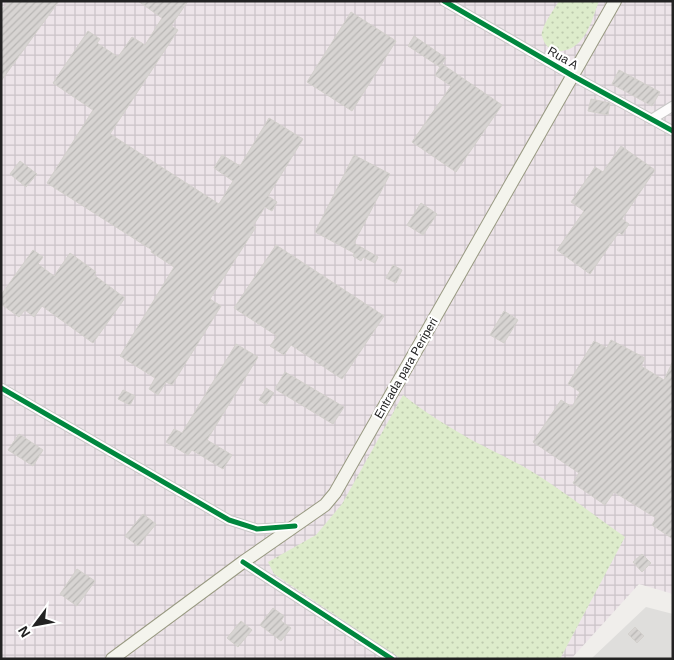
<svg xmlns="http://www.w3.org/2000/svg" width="674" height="660" font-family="Helvetica,sans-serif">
<defs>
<pattern id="industrial-grid" width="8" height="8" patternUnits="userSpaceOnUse" patternTransform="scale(1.25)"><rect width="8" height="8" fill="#ede4e9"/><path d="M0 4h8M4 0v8" fill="none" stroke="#cbc3c8"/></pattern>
<pattern id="grass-dots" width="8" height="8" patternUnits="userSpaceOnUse" patternTransform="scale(1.25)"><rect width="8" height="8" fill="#ddeccb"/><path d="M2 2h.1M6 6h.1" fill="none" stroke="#bdcaae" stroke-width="1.8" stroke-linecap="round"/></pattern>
<pattern id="building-hatch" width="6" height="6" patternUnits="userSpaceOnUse" patternTransform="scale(1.25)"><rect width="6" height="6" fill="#d7d4d2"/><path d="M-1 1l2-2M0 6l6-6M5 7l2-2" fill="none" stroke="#b8b6b4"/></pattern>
</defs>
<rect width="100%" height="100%" fill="#f0eeeb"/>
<path fill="#dfdedc" d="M 646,607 L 673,614 L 673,659 L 591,659 Z"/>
<path fill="url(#industrial-grid)" d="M 1,1 L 673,1 L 673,594 L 639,584 L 571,659 L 1,659 Z"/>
<g fill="url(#grass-dots)">
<path d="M 559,1 L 599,1 C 594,14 590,30 581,40 C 571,53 549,57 543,39 C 542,36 541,35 542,32 C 544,23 554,9 559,1 Z"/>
<path d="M 403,395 C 422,410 442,423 463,435 C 485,448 509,458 531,471 C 564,491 593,515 625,537 L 560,659 L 401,659 L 274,574 L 268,562 L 316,535 L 342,504 Z"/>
</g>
<g fill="url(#building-hatch)" stroke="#d3d0cc">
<path d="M 8,1 L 59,1 L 1,81 L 1,11 Z"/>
<path d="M 138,1 L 188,1 L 171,26 L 178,30 L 110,134 L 219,204 L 233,181 L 214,168 L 222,155 L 240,166 L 269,118 L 303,139 L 268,196 L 277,202 L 272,211 L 265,207 L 253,226 L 256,227 L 210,299 L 221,306 L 172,385 L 166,382 L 158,395 L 149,389 L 155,378 L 120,356 L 174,267 L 151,252 L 152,250 L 47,183 L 93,110 L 53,83 L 88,31 L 100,39 L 97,43 L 118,57 L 132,37 L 145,45 L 162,18 Z"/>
<path d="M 351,12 L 396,41 L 352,111 L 307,82 Z"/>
<path d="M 414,36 L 446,58 L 440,67 L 408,46 Z"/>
<path d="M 442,64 L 502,105 L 456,172 L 412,142 L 451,86 L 435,75 Z"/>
<path d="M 619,70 L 660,92 L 652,106 L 612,84 Z"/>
<path d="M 591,99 L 610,103 L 608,115 L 588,111 Z"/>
<path d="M 621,146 L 655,170 L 622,219 L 629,224 L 622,235 L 619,232 L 590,274 L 557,250 L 584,211 L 571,202 L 595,167 L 603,172 Z"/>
<path d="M 354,155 L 390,174 L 354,243 L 378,257 L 375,263 L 363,257 L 361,261 L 353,256 L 354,253 L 315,232 Z"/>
<path d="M 20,161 L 37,174 L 26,187 L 10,174 Z"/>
<path d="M 421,203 L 437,214 L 423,235 L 407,225 Z"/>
<path d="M 276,245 L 384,316 L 342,379 L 291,345 L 284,355 L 270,346 L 277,336 L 234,308 Z"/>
<path d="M 33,250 L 43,257 L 38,264 L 54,276 L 70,253 L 96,272 L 94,275 L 125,298 L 93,343 L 42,306 L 34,317 L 25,310 L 19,317 L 1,304 L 1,295 Z"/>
<path d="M 393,265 L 402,270 L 396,283 L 386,278 Z"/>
<path d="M 504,311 L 518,320 L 504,343 L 490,335 Z"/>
<path d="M 611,340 L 645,358 L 641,366 L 664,380 L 673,361 L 673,539 L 652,525 L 656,518 L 614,492 L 605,505 L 573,483 L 579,473 L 533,442 L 561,400 L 572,407 L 580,392 L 568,384 L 594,341 L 607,348 Z"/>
<path d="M 236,344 L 258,357 L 207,440 L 232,455 L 223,469 L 192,450 L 188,455 L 166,442 L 174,429 L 182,433 Z"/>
<path d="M 285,372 L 344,407 L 333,424 L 275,389 Z"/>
<path d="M 266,388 L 274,393 L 266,405 L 259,400 Z"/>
<path d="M 123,390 L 135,396 L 130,405 L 118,399 Z"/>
<path d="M 19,434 L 43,450 L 33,466 L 8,450 Z"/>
<path d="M 143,514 L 156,524 L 138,546 L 125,536 Z"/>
<path d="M 642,554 L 651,563 L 642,572 L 633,562 Z"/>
<path d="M 77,569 L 95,581 L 77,606 L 60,594 Z"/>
<path d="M 273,608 L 284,616 L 281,621 L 291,628 L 281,641 L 260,625 Z"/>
<path d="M 241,621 L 252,630 L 238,647 L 227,638 Z"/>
<path d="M 635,627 L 644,636 L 637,643 L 628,634 Z"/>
</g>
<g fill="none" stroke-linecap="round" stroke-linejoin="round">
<defs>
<g id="minor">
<path d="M 444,1 L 573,76 L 673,131"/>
<path d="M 652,119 L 673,106"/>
<path d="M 1,388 L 229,520 L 257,529 L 293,527"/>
<path d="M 243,562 L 392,659"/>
</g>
<path id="secondary" d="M 112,659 L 243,562 L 325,505 L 335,493 L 615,1"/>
</defs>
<use href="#minor" stroke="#c9c8c7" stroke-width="11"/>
<use href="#secondary" stroke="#999a82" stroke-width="14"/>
<use href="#minor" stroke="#fdfcfc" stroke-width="9"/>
<use href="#secondary" stroke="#f4f4ed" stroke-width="12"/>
<defs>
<g id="cycleway">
<path d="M 444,1 L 573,76 L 673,131"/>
<path d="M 1,388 L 229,520 L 257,529 L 295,526"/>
<path d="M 243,562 L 392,659"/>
</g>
</defs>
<use href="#cycleway" stroke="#fff" stroke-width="8"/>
<use href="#cycleway" stroke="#00873e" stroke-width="5"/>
</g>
<g text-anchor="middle" stroke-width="4.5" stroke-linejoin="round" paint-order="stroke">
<g font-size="12" fill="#222" stroke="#fff">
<text transform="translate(563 58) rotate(30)" y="4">Rua A</text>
<text transform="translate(406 368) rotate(-60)" y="4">Entrada para Periperi</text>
</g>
</g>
<rect width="674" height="660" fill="none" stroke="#222222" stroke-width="5"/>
<g transform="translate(35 625) rotate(238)" stroke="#ffffff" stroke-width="4" paint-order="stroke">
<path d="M0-4L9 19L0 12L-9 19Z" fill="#222222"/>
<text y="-8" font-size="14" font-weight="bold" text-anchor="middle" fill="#222222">N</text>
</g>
</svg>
